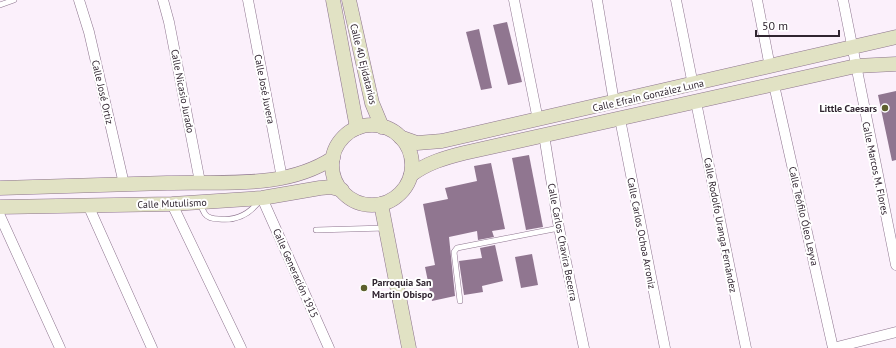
<svg xmlns="http://www.w3.org/2000/svg" width="896" height="348" font-family="'PT Sans',sans-serif">
<rect width="100%" height="100%" fill="#fbf0fb"/>
<g fill="#907690">
<path d="M 507,22 L 522,82 L 508,85 L 493,25 Z"/>
<path d="M 479,29 L 492,88 L 481,90 L 466,32 Z"/>
<path d="M 896,91 L 896,160 L 892,161 L 878,95 Z"/>
<path d="M 529,155 L 543,227 L 526,230 L 512,158 Z"/>
<path d="M 491,163 L 505,229 L 492,231 L 494,237 L 478,240 L 477,231 L 449,237 L 455,296 L 432,301 L 425,267 L 435,265 L 423,204 L 448,199 L 445,188 L 477,181 L 474,166 Z"/>
<path d="M 495,245 L 503,281 L 482,286 L 483,292 L 464,295 L 459,261 L 482,258 L 480,248 Z"/>
<path d="M 532,254 L 538,285 L 521,288 L 515,257 Z"/>
</g>
<g fill="none" stroke-linecap="round" stroke-linejoin="round">
<defs>
<g id="lane">
<path d="M 0,5 L 14,0"/>
<path d="M 200,203 C 201,206 203,211 205,214 C 208,218 215,219 219,219 C 237,221 250,214 260,200"/>
<path d="M 316,230 L 385,228"/>
<path d="M 460,301 L 454,252 L 457,248 L 559,228"/>
</g>
<g id="street">
<path d="M 79,0 L 89,32 L 124,184"/>
<path d="M 163,0 L 169,22 L 200,182"/>
<path d="M 248,0 L 282,178"/>
<path d="M 514,0 L 538,120"/>
<path d="M 597,0 L 614,102"/>
<path d="M 676,0 L 693,85"/>
<path d="M 757,0 L 770,67"/>
<path d="M 843,0 L 896,265"/>
<path d="M 774,85 L 833,348"/>
<path d="M 696,102 L 746,348"/>
<path d="M 620,119 L 665,348"/>
<path d="M 544,135 L 559,228 L 584,348"/>
<path d="M 262,198 L 329,348"/>
<path d="M 172,204 L 241,348"/>
<path d="M 88,205 L 152,348"/>
<path d="M 0,216 L 60,348"/>
<path d="M 833,348 L 896,332"/>
</g>
<g id="secondary">
<path d="M 333,0 L 357,128"/>
<path d="M 349,0 L 372,103 L 382,127"/>
<circle cx="372" cy="165" r="40"/>
<path d="M 400,137 L 417,143 L 442,141 L 896,37"/>
<path d="M 411,175 C 427,163 444,158 464,153 L 856,66 L 896,64"/>
<path d="M 0,188 C 56,186 112,185 167,183 C 223,181 284,190 333,158"/>
<path d="M 381,204 L 409,348"/>
<path d="M 0,207 L 172,204 L 262,198 L 320,188 L 331,187 L 342,190"/>
</g>
</defs>
<use href="#lane" stroke="#8d748e" stroke-width="6"/>
<use href="#street" stroke="#8d748e" stroke-width="11"/>
<use href="#secondary" stroke="#8d748e" stroke-width="15"/>
<use href="#lane" stroke="#fff" stroke-width="5"/>
<use href="#street" stroke="#fff" stroke-width="10"/>
<use href="#secondary" stroke="#e1e2c4" stroke-width="14"/>
</g>
<g fill="#5d5f2d" stroke="#fff" stroke-width="1.5">
<circle cx="885" cy="108" r="4"/>
<circle cx="364" cy="288" r="4"/>
</g>
<g text-anchor="middle" stroke-width="4" stroke-linejoin="round" paint-order="stroke">
<g font-size="10" fill="#302530" stroke="#fff">
<text transform="translate(364 64) rotate(76)" y="4">Calle 40 Ejidatarios</text>
<text transform="translate(265 89) rotate(79)" y="4">Calle José Juvera</text>
<text transform="translate(183 91) rotate(79)" y="4">Calle Nicasio Jurado</text>
<text transform="translate(103 92) rotate(77)" y="4">Calle José Ortiz</text>
<text transform="translate(648 95) rotate(-13)" y="4">Calle Efraín González Luna</text>
<text transform="translate(876 168) rotate(78)" y="4">Calle Marcos M. Flores</text>
<text transform="translate(172 203) rotate(-2)" y="4">Calle Mutulismo</text>
<text transform="translate(804 216) rotate(77)" y="4">Calle Teófilo Óleo Leyva</text>
<text transform="translate(721 225) rotate(79)" y="4">Calle Rodolfo Uranga Fernández</text>
<text transform="translate(642 233) rotate(79)" y="4">Calle Carlos Ochoa Arroniz</text>
<text transform="translate(563 242) rotate(79)" y="4">Calle Carlos Chavira Becerra</text>
<text transform="translate(296 273) rotate(66)" y="4">Calle Generación 1915</text>
</g>
<g font-size="10" font-weight="bold" fill="#302530" stroke="#fff" text-anchor="end">
<text x="877" y="112">Little Caesars</text>
<text x="372" y="286" text-anchor="start">Parroquia San<tspan x="372" dy="12">Martin Obispo</tspan></text>
</g>
</g>
<path d="M756 30v6h83v-6" fill="none" stroke="#302530" stroke-width="2"/>
<text x="762" y="30" font-size="12" fill="#302530" stroke="#ffffff" stroke-width="3" paint-order="stroke">50 m</text>
</svg>
